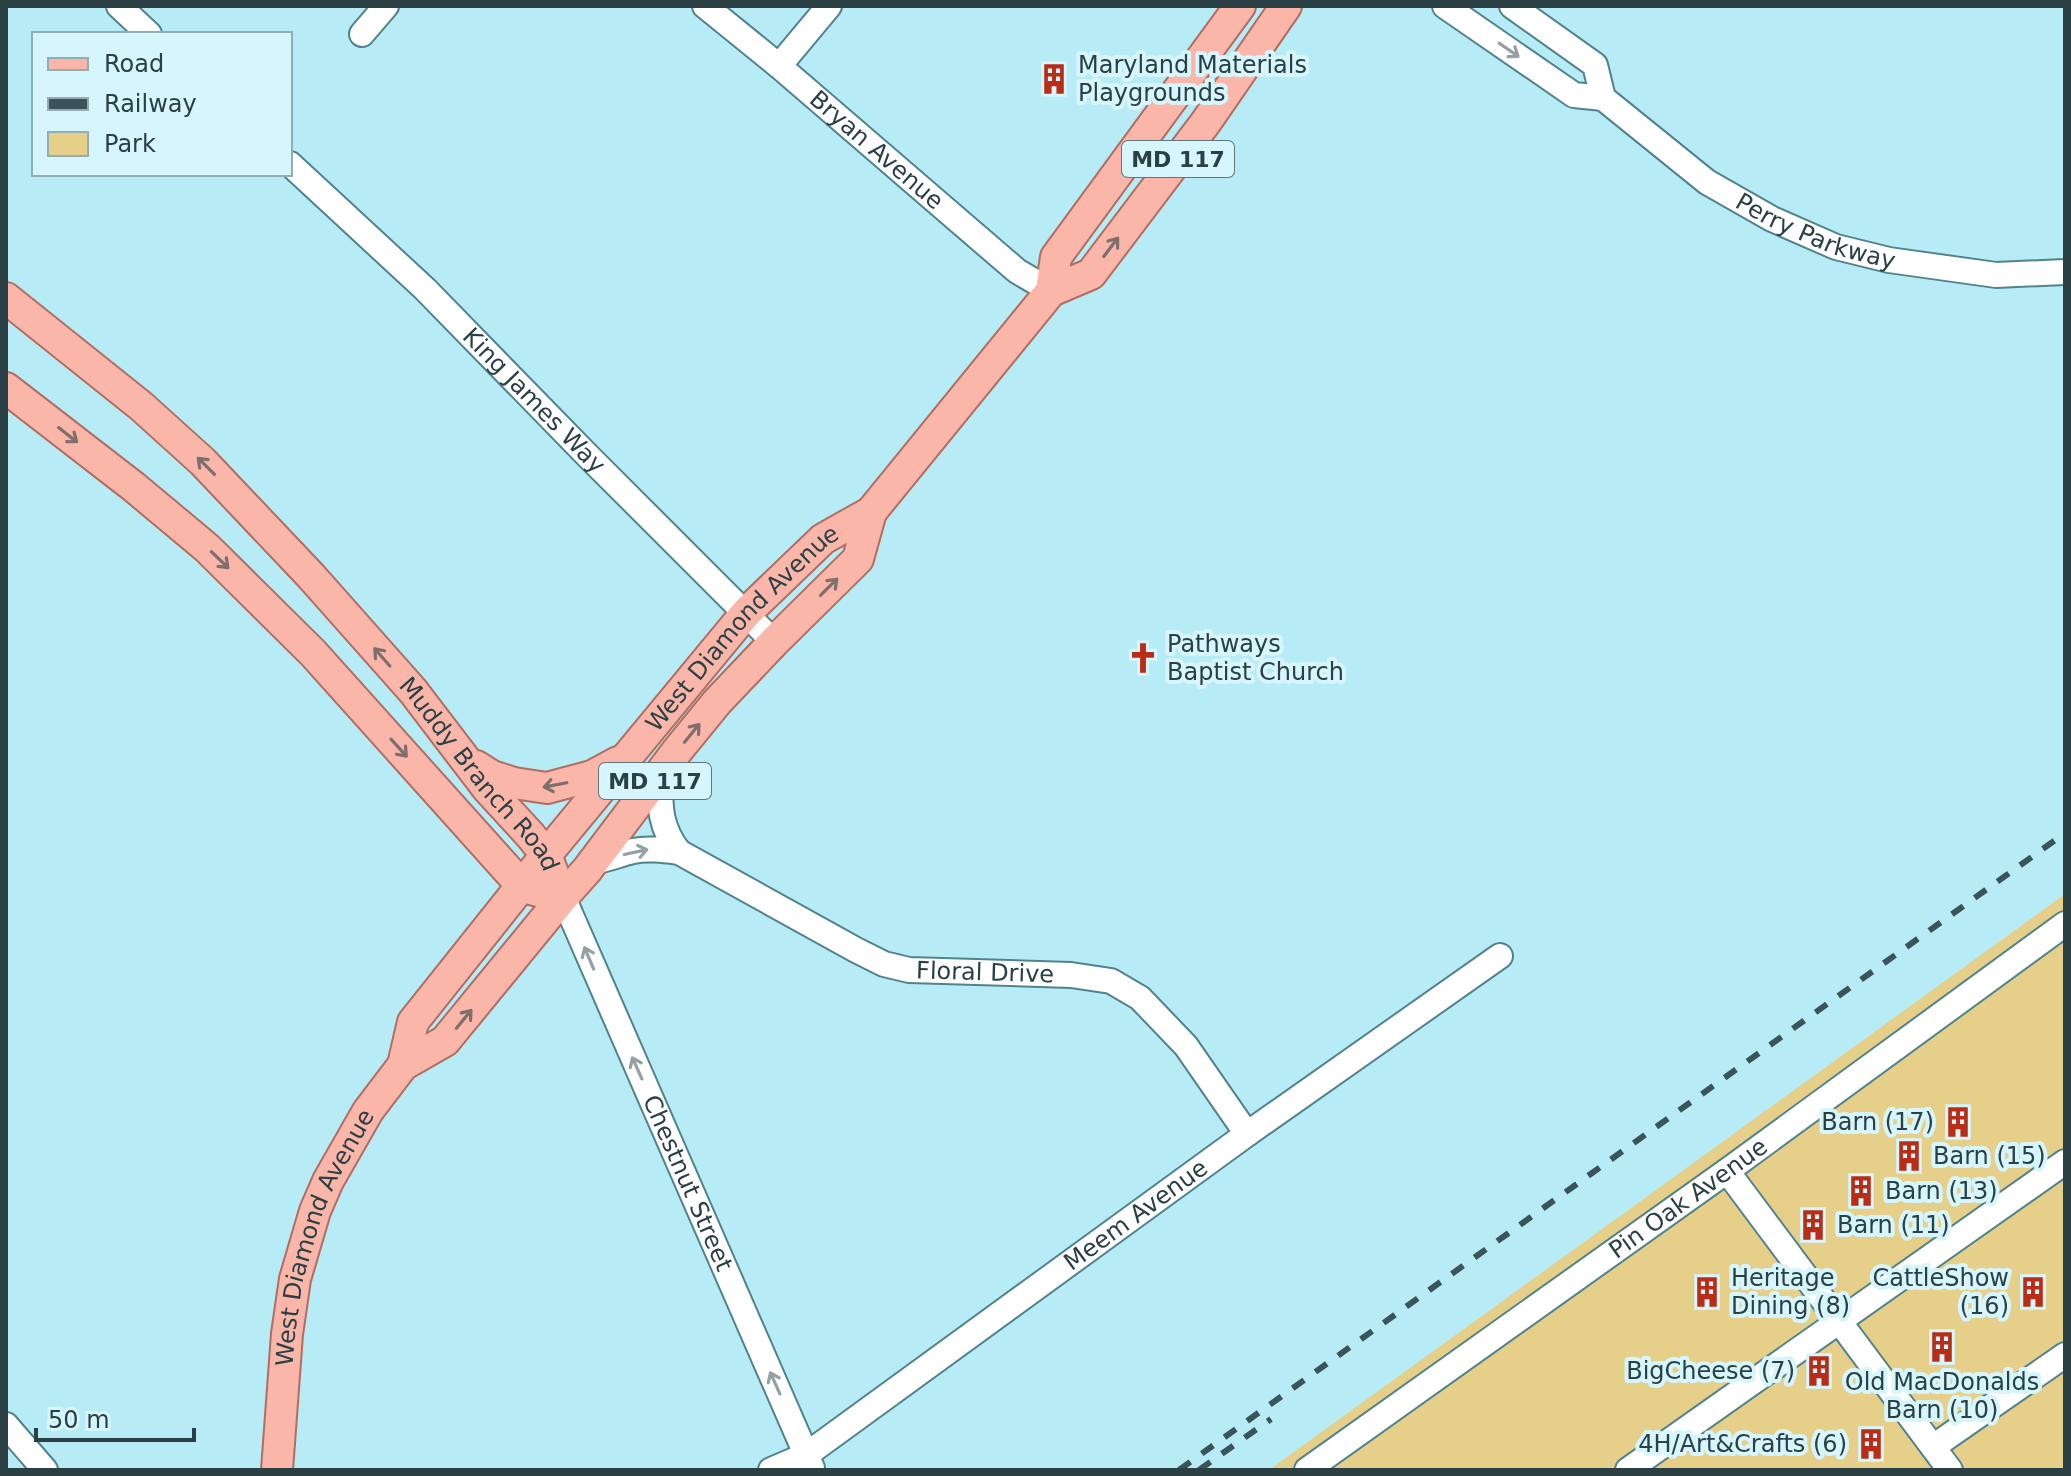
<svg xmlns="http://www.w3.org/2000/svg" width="2071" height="1476" font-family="'DejaVu Sans',sans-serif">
<rect width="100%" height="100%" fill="#b7ecf7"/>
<path fill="#e6cf89" d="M 2065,894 L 2065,1470 L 1269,1470 Z"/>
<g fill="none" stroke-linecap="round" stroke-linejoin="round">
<defs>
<g id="minor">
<path d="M 119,6 L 149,34"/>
<path id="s1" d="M 705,6 L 779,66 L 1017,271 L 1051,291"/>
<path id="s2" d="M 1445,6 L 1574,95 L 1603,98 L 1707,182 L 1772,219 L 1836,247 L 1889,260 L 1996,275 L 2065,272"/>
<path d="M 1512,6 L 1595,65 L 1603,98"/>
<path d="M 362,34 L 386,6"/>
<path d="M 779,66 L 829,6"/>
<path id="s3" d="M 290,164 L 425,289 L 586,454 L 774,642"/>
<path d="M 660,774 C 660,805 659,827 679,852"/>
<path id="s4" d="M 594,861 C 608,860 619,854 633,851 C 648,848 663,850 679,852 L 856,950 L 884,964 L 909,970 L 1071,975 L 1111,981 L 1140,998 L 1186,1046 L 1247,1134"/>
<path id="s5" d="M 563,897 L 812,1468"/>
<path d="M 1727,1171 L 1950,1470"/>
<path d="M 6,1425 L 45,1470"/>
<path d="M 1933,1447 L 2065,1355"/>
<path id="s6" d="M 771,1470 L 806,1455 L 1247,1134 L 1500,956"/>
<path id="s7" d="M 1307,1470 L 1727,1171 L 2065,924"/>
<path d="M 1628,1470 L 2065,1162"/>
</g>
<g id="major">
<path d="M 1051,291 L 1056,257 L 1240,6"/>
<path id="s8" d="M 6,298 L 141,406 L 203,462 L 311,576 L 413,691 L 487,788 L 531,836 L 546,855 L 553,873"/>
<path d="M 6,388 L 134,487 L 207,548 L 313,653 L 523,887 L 542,892"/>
<path d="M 476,766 L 492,776 L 514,783 L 547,788 L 592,776 L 618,762"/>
<path id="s9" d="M 403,1065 L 413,1022 L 546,855 L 746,613 L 823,539 L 871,512 L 1051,291 L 1091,274 L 1206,122 L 1286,6"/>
<path id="s10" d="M 277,1470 L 287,1334 L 295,1279 L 315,1211 L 328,1181 L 368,1111 L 403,1065 L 445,1041 L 563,897 L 587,870 L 677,751 L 717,702 L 774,642 L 858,559 L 871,512"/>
</g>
</defs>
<use href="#minor" stroke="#51838d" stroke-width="28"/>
<use href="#major" stroke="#b06e62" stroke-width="34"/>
<use href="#minor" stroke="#fff" stroke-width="24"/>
<use href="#major" stroke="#fbb6aa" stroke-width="30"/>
<g stroke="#3b545a" stroke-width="6" stroke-dasharray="14 14" stroke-linecap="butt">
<path d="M 1179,1470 L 2065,833"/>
<path d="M 1199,1470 L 1271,1419"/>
</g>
</g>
<defs><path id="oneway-shaft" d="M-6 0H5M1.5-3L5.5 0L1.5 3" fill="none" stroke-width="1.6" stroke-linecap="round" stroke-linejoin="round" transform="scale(2)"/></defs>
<g stroke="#95a0a2">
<use href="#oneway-shaft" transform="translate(1509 50) rotate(35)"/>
<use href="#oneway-shaft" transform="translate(636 852) rotate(-12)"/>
<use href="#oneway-shaft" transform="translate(589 958) rotate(-113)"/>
<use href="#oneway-shaft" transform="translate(637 1068) rotate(-114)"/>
<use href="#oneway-shaft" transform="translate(775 1383) rotate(-114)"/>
</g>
<g stroke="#7e6f6d">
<use href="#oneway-shaft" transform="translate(1111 247) rotate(-53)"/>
<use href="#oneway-shaft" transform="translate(68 435) rotate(38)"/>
<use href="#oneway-shaft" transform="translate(206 466) rotate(-135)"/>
<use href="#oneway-shaft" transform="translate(220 560) rotate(44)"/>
<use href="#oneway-shaft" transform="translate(829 587) rotate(-45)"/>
<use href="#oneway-shaft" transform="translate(382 657) rotate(-131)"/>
<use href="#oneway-shaft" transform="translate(692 733) rotate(-51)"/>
<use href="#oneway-shaft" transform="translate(399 748) rotate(48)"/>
<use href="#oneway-shaft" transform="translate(555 785) rotate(169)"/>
<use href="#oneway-shaft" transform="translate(464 1019) rotate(-51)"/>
</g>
<defs>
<symbol id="building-bare" viewBox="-9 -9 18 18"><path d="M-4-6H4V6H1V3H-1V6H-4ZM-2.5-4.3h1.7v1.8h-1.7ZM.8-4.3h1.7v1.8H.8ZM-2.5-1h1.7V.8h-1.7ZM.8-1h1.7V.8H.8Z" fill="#b92d16" stroke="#d6f5fc" stroke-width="2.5" paint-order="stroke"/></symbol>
<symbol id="church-bare" viewBox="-9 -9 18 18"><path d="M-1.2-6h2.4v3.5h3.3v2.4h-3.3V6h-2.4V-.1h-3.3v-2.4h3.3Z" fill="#b92d16" stroke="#d6f5fc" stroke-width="2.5" paint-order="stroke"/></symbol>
</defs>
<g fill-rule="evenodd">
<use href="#building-bare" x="1032" y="57" width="44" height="44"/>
<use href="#church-bare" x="1121" y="636" width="44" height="44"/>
<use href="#building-bare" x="1936" y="1100" width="44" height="44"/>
<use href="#building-bare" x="1887" y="1134" width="44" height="44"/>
<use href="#building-bare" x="1839" y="1169" width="44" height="44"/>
<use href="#building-bare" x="1791" y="1203" width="44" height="44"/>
<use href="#building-bare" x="1685" y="1270" width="44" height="44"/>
<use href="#building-bare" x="2011" y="1270" width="44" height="44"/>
<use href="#building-bare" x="1920" y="1325" width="44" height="44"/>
<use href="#building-bare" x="1797" y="1349" width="44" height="44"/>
<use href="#building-bare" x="1849" y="1422" width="44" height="44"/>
</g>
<g text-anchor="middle" stroke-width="8" stroke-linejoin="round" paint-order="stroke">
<g fill="#d6f5fc" stroke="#5e767c" stroke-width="2">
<rect x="1122" y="141" width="112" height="36" rx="6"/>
<rect x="599" y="763" width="112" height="36" rx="6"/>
</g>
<g font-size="22" font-weight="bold" fill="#2b4045">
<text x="1178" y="167">MD 117</text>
<text x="655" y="789">MD 117</text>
</g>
<g font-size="24" fill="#2b4045" stroke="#d6f5fc" text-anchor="start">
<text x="1078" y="73">Maryland Materials<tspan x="1078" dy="28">Playgrounds</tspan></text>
<text x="1167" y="652">Pathways<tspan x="1167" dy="28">Baptist Church</tspan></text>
<text x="1934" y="1130" text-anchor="end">Barn (17)</text>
<text x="1933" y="1164">Barn (15)</text>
<text x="1885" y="1199">Barn (13)</text>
<text x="1837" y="1233">Barn (11)</text>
<text x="1731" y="1286">Heritage<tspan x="1731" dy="28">Dining (8)</tspan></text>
<text x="2009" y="1286" text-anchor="end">CattleShow<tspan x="2009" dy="28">(16)</tspan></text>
<text x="1795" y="1379" text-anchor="end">BigCheese (7)</text>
<text x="1942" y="1390" text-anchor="middle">Old MacDonalds<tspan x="1942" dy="28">Barn (10)</tspan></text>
<text x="1847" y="1452" text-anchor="end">4H/Art&amp;Crafts (6)</text>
</g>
<g font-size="24" fill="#2b4045" stroke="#d6f5fc">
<text dy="8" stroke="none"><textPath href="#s1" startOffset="224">Bryan Avenue</textPath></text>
<text dy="8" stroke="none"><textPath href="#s2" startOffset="440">Perry Parkway</textPath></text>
<text dy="8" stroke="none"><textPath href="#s3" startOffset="340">King James Way</textPath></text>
<text dy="8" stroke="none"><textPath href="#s9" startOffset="558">West Diamond Avenue</textPath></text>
<text dy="8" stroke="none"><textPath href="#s8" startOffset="674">Muddy Branch Road</textPath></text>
<text dy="8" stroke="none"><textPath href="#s4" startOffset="422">Floral Drive</textPath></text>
<text dy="8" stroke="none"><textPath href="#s5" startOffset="312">Chestnut Street</textPath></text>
<text dy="8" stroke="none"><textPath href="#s7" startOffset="468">Pin Oak Avenue</textPath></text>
<text dy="8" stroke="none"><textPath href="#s6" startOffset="446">Meem Avenue</textPath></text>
<text dy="8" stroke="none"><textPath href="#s10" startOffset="240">West Diamond Avenue</textPath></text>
</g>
</g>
<rect width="2071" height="1476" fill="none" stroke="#2b4045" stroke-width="16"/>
<rect x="32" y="32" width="260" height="144" fill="#d6f5fc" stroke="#92adb3" stroke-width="2"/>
<rect x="48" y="58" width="40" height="12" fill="#fbb6aa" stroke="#92adb3" stroke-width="2"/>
<text x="104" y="72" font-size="24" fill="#2b4045">Road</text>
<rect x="48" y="98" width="40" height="12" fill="#3b545a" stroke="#92adb3" stroke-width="2"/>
<text x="104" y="112" font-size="24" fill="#2b4045">Railway</text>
<rect x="48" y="132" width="40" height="24" fill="#e6cf89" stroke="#92adb3" stroke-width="2"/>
<text x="104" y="152" font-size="24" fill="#2b4045">Park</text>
<path d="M36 1428v12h158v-12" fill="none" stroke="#2b4045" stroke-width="4"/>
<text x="48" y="1428" font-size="24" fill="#2b4045" stroke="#d6f5fc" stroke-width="6" paint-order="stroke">50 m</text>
</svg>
